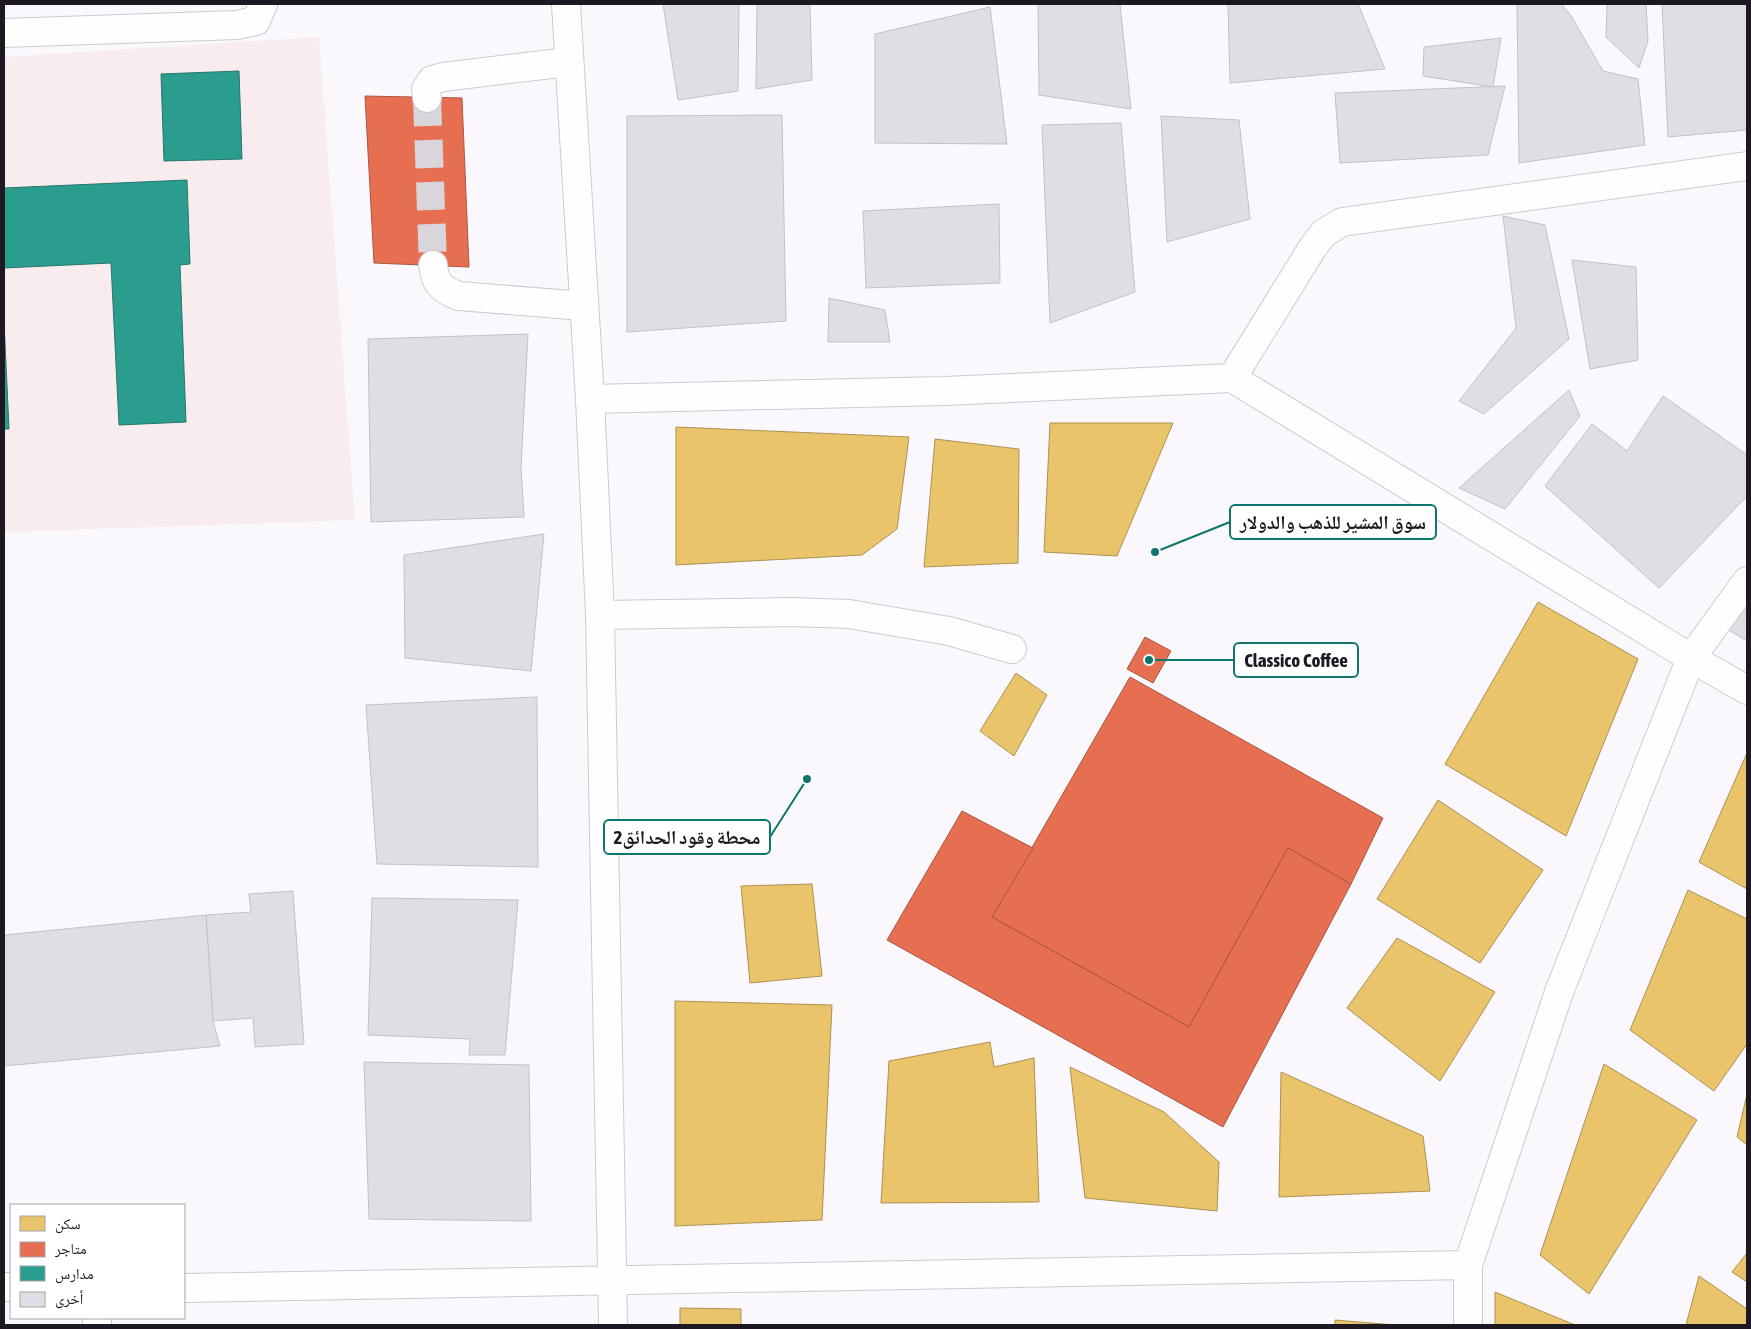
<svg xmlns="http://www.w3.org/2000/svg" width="1751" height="1329" font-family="'Asap Condensed','Noto Naskh Arabic',sans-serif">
<rect width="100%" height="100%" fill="#faf8fc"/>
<path fill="#f8ecee" d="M 319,37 L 355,520 L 4,532 L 4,57 Z"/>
<g fill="#e9c46a" stroke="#ac9054">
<path d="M 1050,423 L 1173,423 L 1117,556 L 1044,552 Z"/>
<path d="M 676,427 L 909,437 L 897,529 L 862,555 L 676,565 Z"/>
<path d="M 935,439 L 1019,449 L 1018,563 L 924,567 Z"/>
<path d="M 1538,602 L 1638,659 L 1566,836 L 1445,764 Z"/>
<path d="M 1016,673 L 1047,695 L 1014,756 L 980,731 Z"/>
<path d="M 1747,753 L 1747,889 L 1699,862 Z"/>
<path d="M 1438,800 L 1543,870 L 1480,963 L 1377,899 Z"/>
<path d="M 812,884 L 822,976 L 750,983 L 741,886 Z"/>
<path d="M 1688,890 L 1747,919 L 1747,1044 L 1714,1091 L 1630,1030 Z"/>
<path d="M 1397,938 L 1495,992 L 1440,1081 L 1347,1008 Z"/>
<path d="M 675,1001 L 832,1005 L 822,1220 L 675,1226 Z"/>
<path d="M 990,1042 L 994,1067 L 1034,1058 L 1039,1202 L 881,1203 L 889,1061 Z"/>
<path d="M 1604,1064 L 1697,1120 L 1589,1294 L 1540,1255 Z"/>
<path d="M 1070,1067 L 1164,1112 L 1219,1162 L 1217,1211 L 1085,1198 Z"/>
<path d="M 1281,1072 L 1423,1136 L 1430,1191 L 1279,1197 Z"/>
<path d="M 1747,1094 L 1747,1145 L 1737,1137 Z"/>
<path d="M 1747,1253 L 1747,1282 L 1732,1272 Z"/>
<path d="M 1699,1276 L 1747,1309 L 1747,1325 L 1686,1325 Z"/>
<path d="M 1495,1292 L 1575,1325 L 1495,1325 Z"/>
<path d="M 680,1308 L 741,1309 L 741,1325 L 680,1325 Z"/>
<path d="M 1335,1320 L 1395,1325 L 1335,1325 Z"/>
</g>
<g fill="#e76f51" stroke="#aa5543">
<path d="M 365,96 L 462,98 L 469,267 L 374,263 Z"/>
<path d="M 1145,637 L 1171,651 L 1153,683 L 1127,669 Z"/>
<path d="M 1130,677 L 1383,818 L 1351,884 L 1288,848 L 1189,1027 L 992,917 Z"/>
<path d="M 962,811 L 1033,848 L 992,917 L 1189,1027 L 1288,848 L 1351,884 L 1223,1127 L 887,940 Z"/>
</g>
<g fill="#2a9d8f" stroke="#26756e">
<path d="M 239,71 L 242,159 L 164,161 L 161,74 Z"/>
<path d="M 187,180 L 190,264 L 180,265 L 186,422 L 119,425 L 111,263 L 4,268 L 4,188 Z"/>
<path d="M 4,321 L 9,429 L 4,429 Z"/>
</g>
<g fill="#e1dde4" stroke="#c4c0c7">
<path d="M 663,4 L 739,4 L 738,91 L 678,100 Z"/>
<path d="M 757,4 L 810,4 L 812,80 L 756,89 Z"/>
<path d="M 1038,4 L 1120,4 L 1131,109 L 1039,95 Z"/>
<path d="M 1228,4 L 1358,4 L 1385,69 L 1230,83 Z"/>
<path d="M 1517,4 L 1561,4 L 1570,14 L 1603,71 L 1638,79 L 1645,145 L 1519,163 Z"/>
<path d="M 1607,4 L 1646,4 L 1648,41 L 1639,68 L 1606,37 Z"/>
<path d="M 1662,4 L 1747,4 L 1747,130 L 1668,137 Z"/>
<path d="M 990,7 L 1007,144 L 875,143 L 875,34 Z"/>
<path d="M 1501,38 L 1493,87 L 1423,76 L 1424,47 Z"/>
<path d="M 1505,86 L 1488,155 L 1340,163 L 1335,93 Z"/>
<path d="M 782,115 L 786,321 L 627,332 L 627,116 Z"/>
<path d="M 1161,116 L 1239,120 L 1250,219 L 1167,242 Z"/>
<path d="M 1121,123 L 1135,292 L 1050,323 L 1042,125 Z"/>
<path d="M 999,204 L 1000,283 L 866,288 L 863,211 Z"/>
<path d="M 1503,216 L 1545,225 L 1569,339 L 1484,414 L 1459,401 L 1516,328 Z"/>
<path d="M 1572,260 L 1636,267 L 1638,360 L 1590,369 Z"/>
<path d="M 829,298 L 885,310 L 890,342 L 828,342 Z"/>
<path d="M 528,334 L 521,467 L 524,517 L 371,522 L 368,339 Z"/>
<path d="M 1569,390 L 1580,416 L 1505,509 L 1459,488 Z"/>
<path d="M 1663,396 L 1747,455 L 1747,496 L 1659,588 L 1545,486 L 1592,424 L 1627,451 Z"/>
<path d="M 544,534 L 531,671 L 405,658 L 404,555 Z"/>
<path d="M 1747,605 L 1747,641 L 1727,629 Z"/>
<path d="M 537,697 L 538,867 L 377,864 L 366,705 Z"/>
<path d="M 293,891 L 304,1044 L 255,1047 L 253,1018 L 213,1021 L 206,915 L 251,912 L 249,894 Z"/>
<path d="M 372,898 L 518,900 L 505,1055 L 469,1055 L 470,1039 L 368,1035 Z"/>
<path d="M 206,915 L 213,1021 L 220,1046 L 4,1066 L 4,935 Z"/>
<path d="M 364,1062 L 529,1065 L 531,1221 L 369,1219 Z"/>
</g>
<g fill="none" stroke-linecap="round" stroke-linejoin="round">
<path stroke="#d9d6db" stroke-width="28" stroke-dasharray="28 14" stroke-linecap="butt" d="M 427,98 L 433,265"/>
<defs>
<g id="minor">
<path d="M 4,33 L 237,25 L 256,21 L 263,4"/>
<path d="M 427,98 L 426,89 L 432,80 L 443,77 L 568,62"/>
<path d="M 433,265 C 435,284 442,290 459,296 L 584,306"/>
<path d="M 1232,378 L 1313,247 L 1324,233 L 1342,222 L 1747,166"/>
<path d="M 590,399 L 945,391 L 1232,378 L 1691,658 L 1747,690"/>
<path d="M 600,615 L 791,612 L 849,614 L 949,631 L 1012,649"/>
<path d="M 4,1287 L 11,1287"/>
<path d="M 184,1288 L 1468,1265"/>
<path d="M 97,1325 L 97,1318"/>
<path d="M 1468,1325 L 1468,1265 L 1559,992 L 1691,658 L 1747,581"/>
</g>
<path id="major" d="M 566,4 L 590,399 L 600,615 L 613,1325"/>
</defs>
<use href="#minor" stroke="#cdcad1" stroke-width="30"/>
<use href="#major" stroke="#cdcad1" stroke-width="30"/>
<use href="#minor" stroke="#fefeff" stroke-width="28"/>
<use href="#major" stroke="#fefeff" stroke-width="28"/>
</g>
<path fill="none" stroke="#0f766e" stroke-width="2" d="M1155 552L1230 522M1149 660L1234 660M807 779L770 837"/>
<g fill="#0f766e" stroke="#fff" stroke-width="2">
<circle cx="1155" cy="552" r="5"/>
<circle cx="1149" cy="660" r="5"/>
<circle cx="807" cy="779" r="5"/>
</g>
<g fill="#fff" stroke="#0f766e" stroke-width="2">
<rect x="1230" y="505" width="206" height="34" rx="5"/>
<rect x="1234" y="643" width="124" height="34" rx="5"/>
<rect x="604" y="820" width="166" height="34" rx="5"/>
</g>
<g font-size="19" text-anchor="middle" font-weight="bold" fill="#1d1822">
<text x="1333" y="529">سوق المشير للذهب والدولار</text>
<text x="1296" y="667">Classico Coffee</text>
<text x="687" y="844">محطة وقود الحدائق2</text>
</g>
<rect width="1751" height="1329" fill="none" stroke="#1d1822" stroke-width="10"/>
<rect x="10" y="1204" width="175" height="115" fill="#ffffff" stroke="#a5a3a7"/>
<rect x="20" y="1216" width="25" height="15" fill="#e9c46a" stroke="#a5a3a7"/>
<text x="55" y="1229" font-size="15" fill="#1d1822">سكن</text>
<rect x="20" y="1242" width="25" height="15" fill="#e76f51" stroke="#a5a3a7"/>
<text x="55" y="1254" font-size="15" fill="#1d1822">متاجر</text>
<rect x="20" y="1266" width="25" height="15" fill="#2a9d8f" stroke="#a5a3a7"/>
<text x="55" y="1279" font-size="15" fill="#1d1822">مدارس</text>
<rect x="20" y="1292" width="25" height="15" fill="#e1dde4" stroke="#a5a3a7"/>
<text x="55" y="1304" font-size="15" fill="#1d1822">أخرى</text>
</svg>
